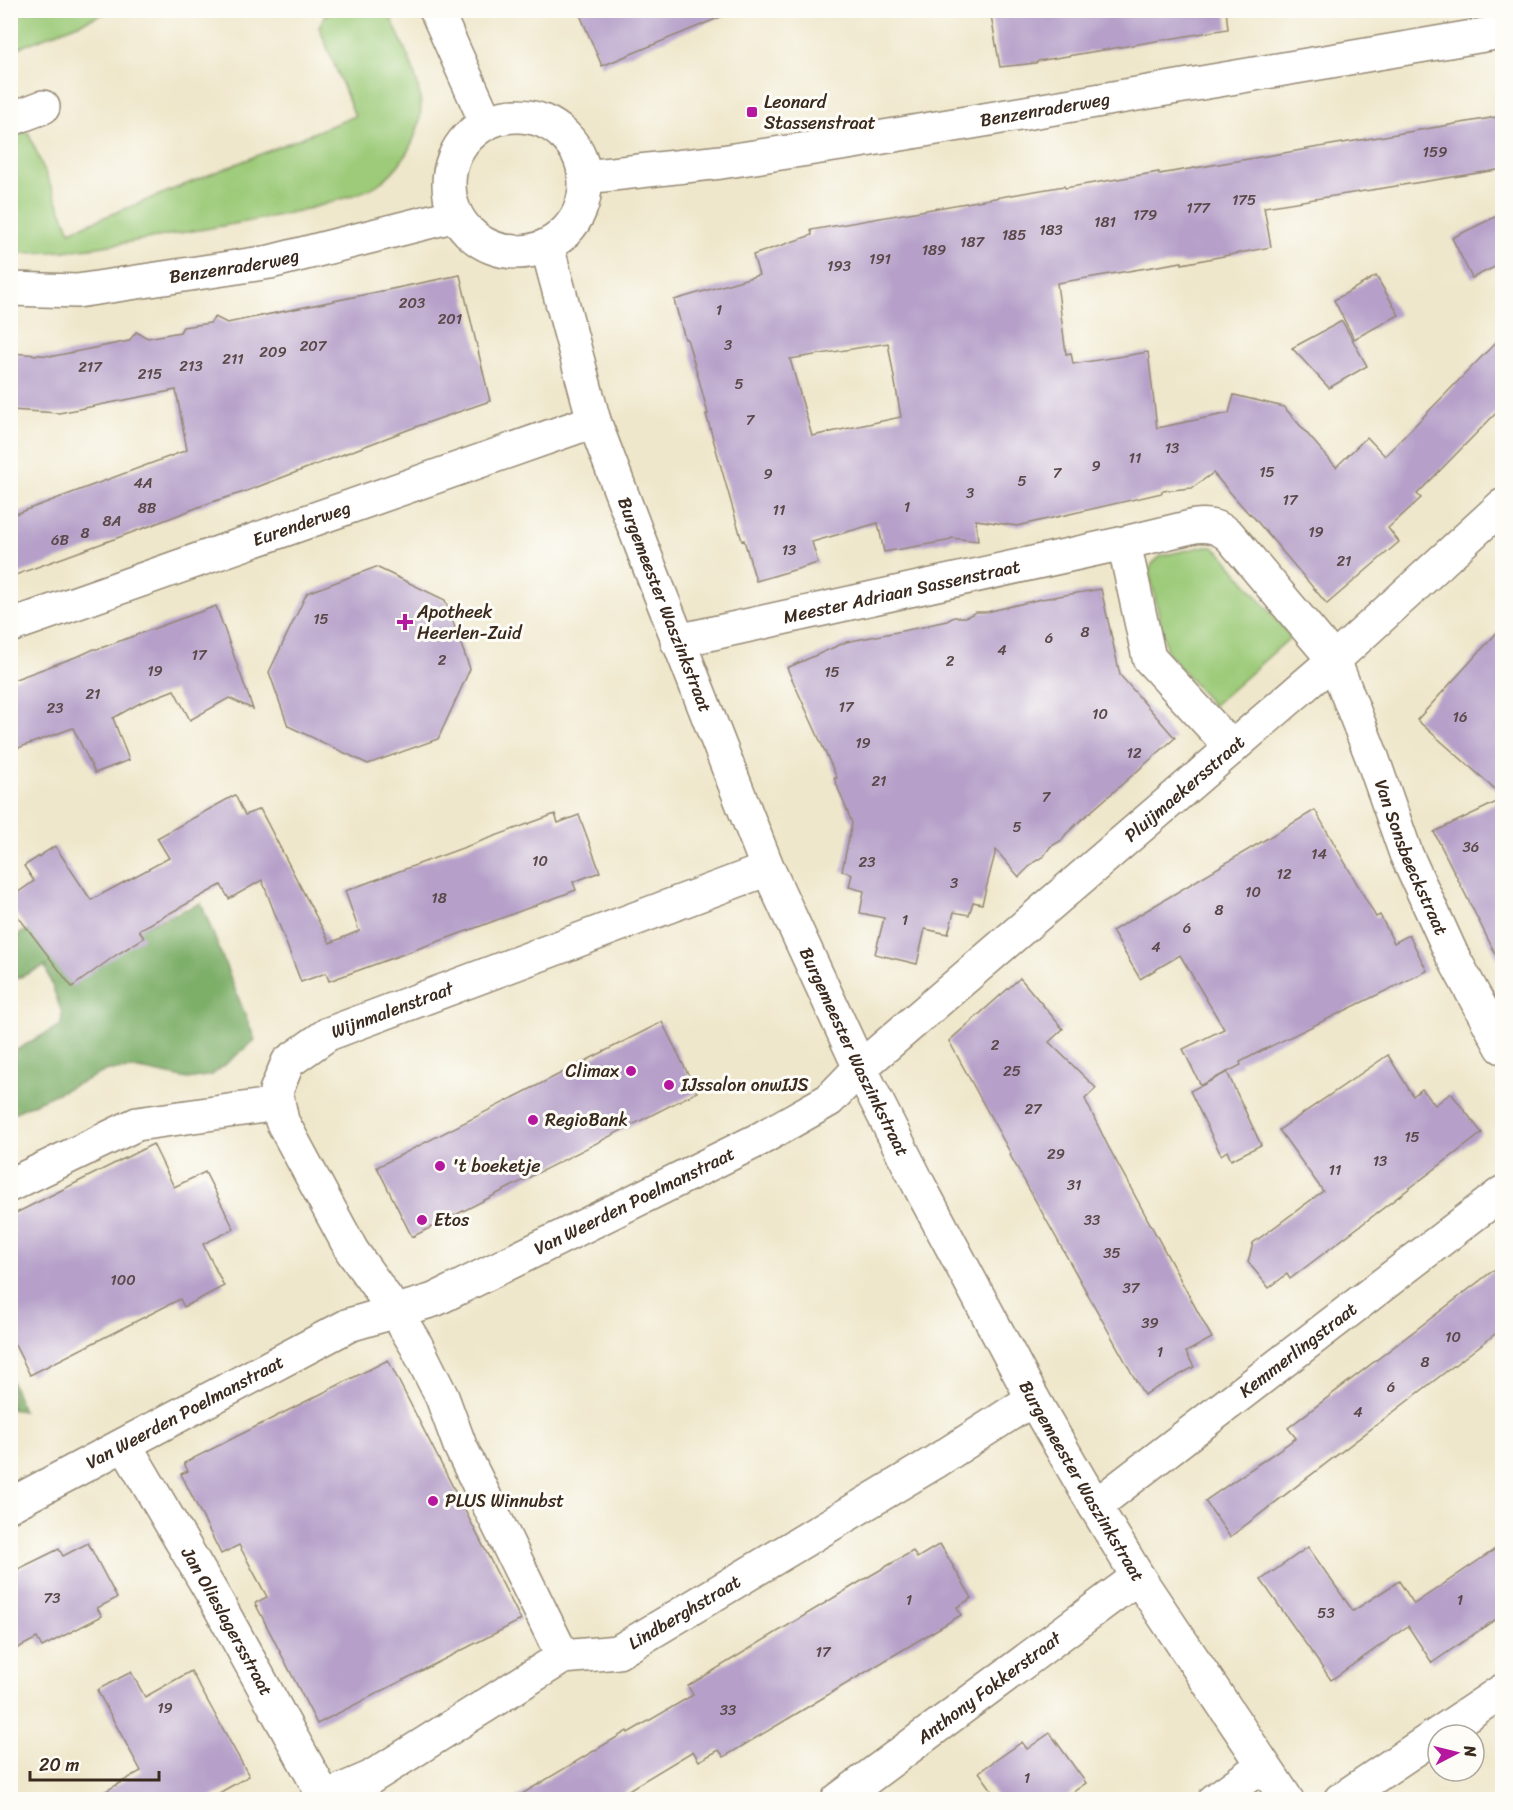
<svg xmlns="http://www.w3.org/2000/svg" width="1513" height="1810" font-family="Sriracha,sans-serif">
<rect width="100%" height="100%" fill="#fdfcf7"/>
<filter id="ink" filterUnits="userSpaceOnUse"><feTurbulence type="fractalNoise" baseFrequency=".0167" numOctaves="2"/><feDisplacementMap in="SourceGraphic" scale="12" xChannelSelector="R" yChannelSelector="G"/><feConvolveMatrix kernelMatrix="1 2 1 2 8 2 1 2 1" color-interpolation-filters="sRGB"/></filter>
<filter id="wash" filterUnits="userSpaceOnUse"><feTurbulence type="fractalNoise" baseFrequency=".008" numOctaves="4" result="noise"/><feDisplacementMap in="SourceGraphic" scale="24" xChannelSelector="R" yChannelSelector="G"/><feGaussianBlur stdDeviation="1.35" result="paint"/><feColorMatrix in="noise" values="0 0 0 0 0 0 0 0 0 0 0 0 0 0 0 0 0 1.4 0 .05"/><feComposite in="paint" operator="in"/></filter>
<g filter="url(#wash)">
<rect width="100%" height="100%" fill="#efe7cb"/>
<g fill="#9dcb79" stroke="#6c7a4c" stroke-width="1.5">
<path d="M 11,10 L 111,10 L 111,11 L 11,51 Z"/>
<path d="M 338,10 L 388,11 C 401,42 428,89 419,123 C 413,147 398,171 377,185 C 368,191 357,194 347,197 C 314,209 280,215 245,222 C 212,228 179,233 146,239 C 101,247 57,254 11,253 L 11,135 L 28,132 L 70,231 L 355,116 L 319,27 L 324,16 Z"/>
<path d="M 1205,546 L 1213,547 L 1222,554 L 1291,637 L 1213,706 L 1167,652 L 1149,571 L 1153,563 L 1161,556 Z"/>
</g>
<g fill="#7eaf69" stroke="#5c6c44" stroke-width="1.5">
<path d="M 201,903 L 255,1040 L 212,1075 L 188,1079 L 140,1069 L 108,1070 L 11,1114 L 11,1053 L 61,1025 L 62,1013 L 45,966 L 11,981 L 10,938 L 30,929 L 73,956 Z"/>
<path d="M 11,1379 L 23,1411 L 11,1409 Z"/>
</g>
<g id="blocks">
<g fill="#b6a0c9" fill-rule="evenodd">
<path d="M 578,10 L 734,10 L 735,11 L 602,66 Z"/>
<path d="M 990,10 L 1226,10 L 1228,29 L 1038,61 L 1036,63 L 1000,67 Z"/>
<path d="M 1503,116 L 1503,169 L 1264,207 L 1271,247 L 1182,264 L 1182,262 L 1057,283 L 1066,354 L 1071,353 L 1073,364 L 1148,352 L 1157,428 L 1229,413 L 1234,395 L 1284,407 L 1336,467 L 1367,437 L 1385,456 L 1503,335 L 1503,406 L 1417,494 L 1421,498 L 1388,528 L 1399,542 L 1327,604 L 1250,513 L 1249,514 L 1213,473 L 1192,488 L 1162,491 L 1162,493 L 1017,526 L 976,520 L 978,541 L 952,538 L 947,541 L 884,552 L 878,523 L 812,542 L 818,563 L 756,581 L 744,540 L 742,541 L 706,414 L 708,414 L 698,376 L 687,339 L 685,339 L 674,300 L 759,275 L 753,255 L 812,235 L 811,230 L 1064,186 L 1065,188 L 1159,172 L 1159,174 ZM 888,343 L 901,417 L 812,436 L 790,359 Z"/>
<path d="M 1503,213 L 1503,263 L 1472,278 L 1452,238 Z"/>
<path d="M 460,275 L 490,401 L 418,426 L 244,492 L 209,503 L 147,527 L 10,577 L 10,516 L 187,450 L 176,390 L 59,413 L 10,410 L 10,353 L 54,356 L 129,341 L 136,332 L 148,338 L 180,332 L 183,327 L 210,323 L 215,317 L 227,323 Z"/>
<path d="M 1376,276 L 1399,315 L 1354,339 L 1334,300 Z"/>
<path d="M 1342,321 L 1367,366 L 1329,388 L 1292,348 Z"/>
<path d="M 376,567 L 445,600 L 470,669 L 438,739 L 368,764 L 288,726 L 269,672 L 307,593 Z"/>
<path d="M 1101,589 L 1120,675 L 1175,738 L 1079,822 L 1066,834 L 1062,840 L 1050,847 L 1044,856 L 1034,862 L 1019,877 L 996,850 L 982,904 L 973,902 L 969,915 L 954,912 L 948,934 L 925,929 L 917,964 L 875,954 L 884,918 L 860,913 L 864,891 L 849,887 L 852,874 L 842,871 L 852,823 L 834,778 L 837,778 L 787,668 L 846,642 L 928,626 L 928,625 L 947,621 L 954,617 L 966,617 L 976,612 L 987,612 L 1041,599 Z"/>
<path d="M 216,606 L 253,709 L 229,698 L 190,720 L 174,690 L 140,703 L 113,718 L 129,760 L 95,773 L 73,728 L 10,751 L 10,681 L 81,655 L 94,649 L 98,649 Z"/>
<path d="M 1503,626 L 1503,796 L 1417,720 Z"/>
<path d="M 235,795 L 245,815 L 260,809 L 330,943 L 359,931 L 345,891 L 555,814 L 558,823 L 579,815 L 600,872 L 573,882 L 576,890 L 478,927 L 329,981 L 326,973 L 301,982 L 262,880 L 229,899 L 221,885 L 139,930 L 144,938 L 116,955 L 72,987 L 10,906 L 10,898 L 34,881 L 24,866 L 55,846 L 91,900 L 169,858 L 157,838 Z"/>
<path d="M 1503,799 L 1503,969 L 1434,832 Z"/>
<path d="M 1315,810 L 1376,917 L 1380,915 L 1394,943 L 1409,935 L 1427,971 L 1261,1051 L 1240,1062 L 1241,1065 L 1201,1086 L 1183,1049 L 1224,1029 L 1180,955 L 1140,979 L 1112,931 Z"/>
<path d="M 1020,978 L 1063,1029 L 1049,1042 L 1096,1088 L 1085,1099 L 1108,1146 L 1212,1338 L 1186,1352 L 1194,1367 L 1144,1395 L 1010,1155 L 1011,1154 L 949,1041 Z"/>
<path d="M 662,1022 L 697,1092 L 412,1237 L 377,1167 Z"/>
<path d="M 1388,1055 L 1413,1096 L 1422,1089 L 1435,1105 L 1451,1093 L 1482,1133 L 1290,1279 L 1287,1274 L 1269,1288 L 1248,1262 L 1253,1243 L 1323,1191 L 1279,1130 Z"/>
<path d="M 1227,1072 L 1261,1145 L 1231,1160 L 1227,1151 L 1221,1155 L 1190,1091 Z"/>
<path d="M 153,1144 L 174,1187 L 205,1172 L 234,1229 L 203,1244 L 224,1286 L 184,1307 L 180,1299 L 30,1375 L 10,1335 L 10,1216 Z"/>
<path d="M 1503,1263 L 1503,1328 L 1230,1537 L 1205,1501 L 1296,1438 L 1288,1428 Z"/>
<path d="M 388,1360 L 521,1620 L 317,1724 L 255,1603 L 267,1597 L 239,1545 L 221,1554 L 181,1474 L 188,1471 L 184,1463 Z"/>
<path d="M 88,1543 L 117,1598 L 97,1608 L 102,1616 L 42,1647 L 37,1638 L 10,1652 L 10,1573 L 59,1549 L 63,1556 Z"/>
<path d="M 940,1544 L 972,1598 L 957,1607 L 961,1615 L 786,1720 L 724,1757 L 719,1750 L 699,1761 L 693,1751 L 612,1800 L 512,1800 L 627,1731 L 628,1733 L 693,1695 L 688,1686 L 868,1577 L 913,1551 L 917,1558 Z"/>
<path d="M 1503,1544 L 1503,1614 L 1432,1663 L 1408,1626 L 1331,1680 L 1261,1580 L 1308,1547 L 1353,1611 L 1399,1581 L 1414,1604 Z"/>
<path d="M 191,1671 L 249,1776 L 207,1800 L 90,1800 L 141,1771 L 97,1690 L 131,1672 L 145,1697 Z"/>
<path d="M 1050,1733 L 1086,1783 L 1062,1800 L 999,1800 L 979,1772 L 1022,1742 L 1027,1749 Z"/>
</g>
</g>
</g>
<g filter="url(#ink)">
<use href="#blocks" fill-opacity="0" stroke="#958874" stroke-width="1.5"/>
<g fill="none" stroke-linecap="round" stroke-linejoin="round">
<defs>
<g id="minor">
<path d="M 436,10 L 486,122"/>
<circle cx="517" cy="184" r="68"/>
<path d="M 10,117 L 14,118 L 43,107"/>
<path id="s1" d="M 585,177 L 721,162 L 848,143 L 1502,32"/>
<path id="s2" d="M 547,246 L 594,421 L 648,563 L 768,869 L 860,1068 L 920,1187 L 1033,1399 L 1095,1506 L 1138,1577 L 1287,1800"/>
<path id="s3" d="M 10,289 L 77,291 L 270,262 L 456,215"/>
<path d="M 1124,543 L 1149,658 L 1232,748"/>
<path id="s4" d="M 10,626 L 594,421"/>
<path id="s5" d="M 677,641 L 1124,543 L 1195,526 C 1209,524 1218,527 1229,535 L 1334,660 L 1372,757 L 1406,854 L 1452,955 L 1502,1047"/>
<path d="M 10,1185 L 137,1124 L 278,1104"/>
<path id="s6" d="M 125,1445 L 216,1600 L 326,1800"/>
<path id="s7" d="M 10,1505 L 349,1325 L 434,1300 L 760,1139 L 829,1100 L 860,1068 L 1334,660 L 1502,506"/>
<path id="s8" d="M 1095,1506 L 1502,1193"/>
<path id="s9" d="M 563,1657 L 460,1446 L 442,1397 L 416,1345 L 395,1311 L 352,1251 L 282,1121 L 276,1091 L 288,1062 L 328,1034 L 768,869"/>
<path id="s10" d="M 319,1800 L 370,1778 L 563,1657 L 618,1652 L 935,1462 L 1033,1399"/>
<path id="s11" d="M 838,1800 L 1138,1577"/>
<path d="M 1215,1800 L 1263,1765"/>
<path d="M 1340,1800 L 1502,1691"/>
</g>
</defs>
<use href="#minor" stroke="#958874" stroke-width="36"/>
<use href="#minor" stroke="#fff" stroke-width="33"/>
</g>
</g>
<g fill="#b5179e" stroke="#fdfcf7" stroke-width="2">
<rect x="746" y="106" width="12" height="12" rx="3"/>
<path d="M402 613h6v6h6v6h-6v6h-6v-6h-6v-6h6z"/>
<circle cx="631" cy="1071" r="6"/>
<circle cx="669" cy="1085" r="6"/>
<circle cx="533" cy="1120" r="6"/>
<circle cx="440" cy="1166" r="6"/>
<circle cx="422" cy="1220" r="6"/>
<circle cx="433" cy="1501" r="6"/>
</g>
<g text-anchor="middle" stroke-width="6" stroke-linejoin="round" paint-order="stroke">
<g font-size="15" fill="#5a4849">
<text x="1435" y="157">159</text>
<text x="1244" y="205">175</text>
<text x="1198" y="213">177</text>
<text x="1145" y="220">179</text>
<text x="1105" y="227">181</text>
<text x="1051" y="235">183</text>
<text x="1014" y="240">185</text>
<text x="972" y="247">187</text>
<text x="934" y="255">189</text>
<text x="880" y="264">191</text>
<text x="839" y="271">193</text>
<text x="412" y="308">203</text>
<text x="719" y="315">1</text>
<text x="450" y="324">201</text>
<text x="728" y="350">3</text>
<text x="313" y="351">207</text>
<text x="273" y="357">209</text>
<text x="233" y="364">211</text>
<text x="191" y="371">213</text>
<text x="90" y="372">217</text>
<text x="150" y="379">215</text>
<text x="739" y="389">5</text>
<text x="750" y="425">7</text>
<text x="1172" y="453">13</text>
<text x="1135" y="463">11</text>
<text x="1096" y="471">9</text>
<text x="1267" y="477">15</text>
<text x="1057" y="478">7</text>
<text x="768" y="479">9</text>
<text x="1022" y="486">5</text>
<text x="143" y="488">4A</text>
<text x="970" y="498">3</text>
<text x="1290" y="505">17</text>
<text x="907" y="512">1</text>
<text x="147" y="513">8B</text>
<text x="779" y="515">11</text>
<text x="112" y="526">8A</text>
<text x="1316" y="537">19</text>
<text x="85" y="538">8</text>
<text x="60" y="545">6B</text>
<text x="789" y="555">13</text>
<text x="1344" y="566">21</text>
<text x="321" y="624">15</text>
<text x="1085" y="637">8</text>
<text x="1049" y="643">6</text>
<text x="1002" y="655">4</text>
<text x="199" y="660">17</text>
<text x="442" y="665">2</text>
<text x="950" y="666">2</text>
<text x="155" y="676">19</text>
<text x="832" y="677">15</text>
<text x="93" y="699">21</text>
<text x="846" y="712">17</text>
<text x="55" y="713">23</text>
<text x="1100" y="719">10</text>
<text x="1460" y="722">16</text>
<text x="863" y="748">19</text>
<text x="1134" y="758">12</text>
<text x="879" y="786">21</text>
<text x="1046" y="802">7</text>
<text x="1017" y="832">5</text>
<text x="1471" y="852">36</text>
<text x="1319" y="859">14</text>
<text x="540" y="866">10</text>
<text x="867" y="867">23</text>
<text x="1284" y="879">12</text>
<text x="954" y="888">3</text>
<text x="1253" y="897">10</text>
<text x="439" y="903">18</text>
<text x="1219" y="915">8</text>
<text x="905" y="925">1</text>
<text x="1187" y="933">6</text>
<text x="1156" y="952">4</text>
<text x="995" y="1050">2</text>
<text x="1012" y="1076">25</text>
<text x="1033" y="1114">27</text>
<text x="1412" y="1142">15</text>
<text x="1056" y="1159">29</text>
<text x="1380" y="1166">13</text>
<text x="1335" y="1175">11</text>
<text x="1074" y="1190">31</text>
<text x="1092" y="1225">33</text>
<text x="1112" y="1258">35</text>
<text x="123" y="1285">100</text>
<text x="1131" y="1293">37</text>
<text x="1150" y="1328">39</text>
<text x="1453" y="1342">10</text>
<text x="1160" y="1357">1</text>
<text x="1425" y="1367">8</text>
<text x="1391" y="1392">6</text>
<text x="1358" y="1417">4</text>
<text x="52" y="1603">73</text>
<text x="909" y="1605">1</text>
<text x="1460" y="1605">1</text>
<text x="1326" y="1618">53</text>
<text x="823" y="1657">17</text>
<text x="165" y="1713">19</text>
<text x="728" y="1715">33</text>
<text x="1027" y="1783">1</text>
</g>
<g font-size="18" fill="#3b2a1e" stroke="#fdfcf7" text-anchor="start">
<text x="764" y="108">Leonard<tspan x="764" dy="21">Stassenstraat</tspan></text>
<text x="417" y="618">Apotheek<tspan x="417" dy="21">Heerlen-Zuid</tspan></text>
<text x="619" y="1077" text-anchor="end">Climax</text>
<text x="681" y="1091">IJssalon onwIJS</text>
<text x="545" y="1126">RegioBank</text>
<text x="452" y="1172">'t boeketje</text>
<text x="434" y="1226">Etos</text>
<text x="445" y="1507">PLUS Winnubst</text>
</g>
<g font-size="18" fill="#3b2a1e" stroke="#fdfcf7">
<text dy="6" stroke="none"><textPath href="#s1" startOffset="465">Benzenraderweg</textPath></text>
<text dy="6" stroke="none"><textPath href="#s3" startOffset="226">Benzenraderweg</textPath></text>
<text dy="6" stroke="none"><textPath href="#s4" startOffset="309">Eurenderweg</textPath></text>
<text dy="6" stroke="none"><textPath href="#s5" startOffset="230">Meester Adriaan Sassenstraat</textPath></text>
<text dy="6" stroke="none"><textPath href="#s2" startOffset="378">Burgemeester Waszinkstraat</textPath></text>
<text dy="6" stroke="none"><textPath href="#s7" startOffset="1388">Pluijmaekersstraat</textPath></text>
<text dy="6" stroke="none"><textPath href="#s5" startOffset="942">Van Sonsbeeckstraat</textPath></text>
<text dy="6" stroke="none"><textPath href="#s9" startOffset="786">Wijnmalenstraat</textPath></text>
<text dy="6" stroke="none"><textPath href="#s2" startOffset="864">Burgemeester Waszinkstraat</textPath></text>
<text dy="6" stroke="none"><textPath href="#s7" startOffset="696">Van Weerden Poelmanstraat</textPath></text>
<text dy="6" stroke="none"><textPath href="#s8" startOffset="256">Kemmerlingstraat</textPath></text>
<text dy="6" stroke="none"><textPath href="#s7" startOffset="198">Van Weerden Poelmanstraat</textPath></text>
<text dy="6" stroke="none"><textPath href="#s2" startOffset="1350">Burgemeester Waszinkstraat</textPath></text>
<text dy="6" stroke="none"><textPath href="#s10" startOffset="416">Lindberghstraat</textPath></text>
<text dy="6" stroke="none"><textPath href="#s6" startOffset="204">Jan Olieslagersstraat</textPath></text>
<text dy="6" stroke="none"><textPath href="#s11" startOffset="188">Anthony Fokkerstraat</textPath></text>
</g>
</g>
<rect width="1513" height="1810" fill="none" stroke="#fdfcf7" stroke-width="36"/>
<g transform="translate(1456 1753) rotate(83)"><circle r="28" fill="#fdfcf7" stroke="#afa8a0" stroke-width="1.5"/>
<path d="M0-4.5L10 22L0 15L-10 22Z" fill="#b5179e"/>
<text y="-9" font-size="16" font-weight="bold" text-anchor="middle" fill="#3b2a1e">N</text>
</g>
<path d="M30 1771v9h129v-9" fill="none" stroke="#3b2a1e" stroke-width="3"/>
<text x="39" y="1771" font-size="18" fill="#3b2a1e" stroke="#fdfcf7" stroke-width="4.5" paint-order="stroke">20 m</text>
</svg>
